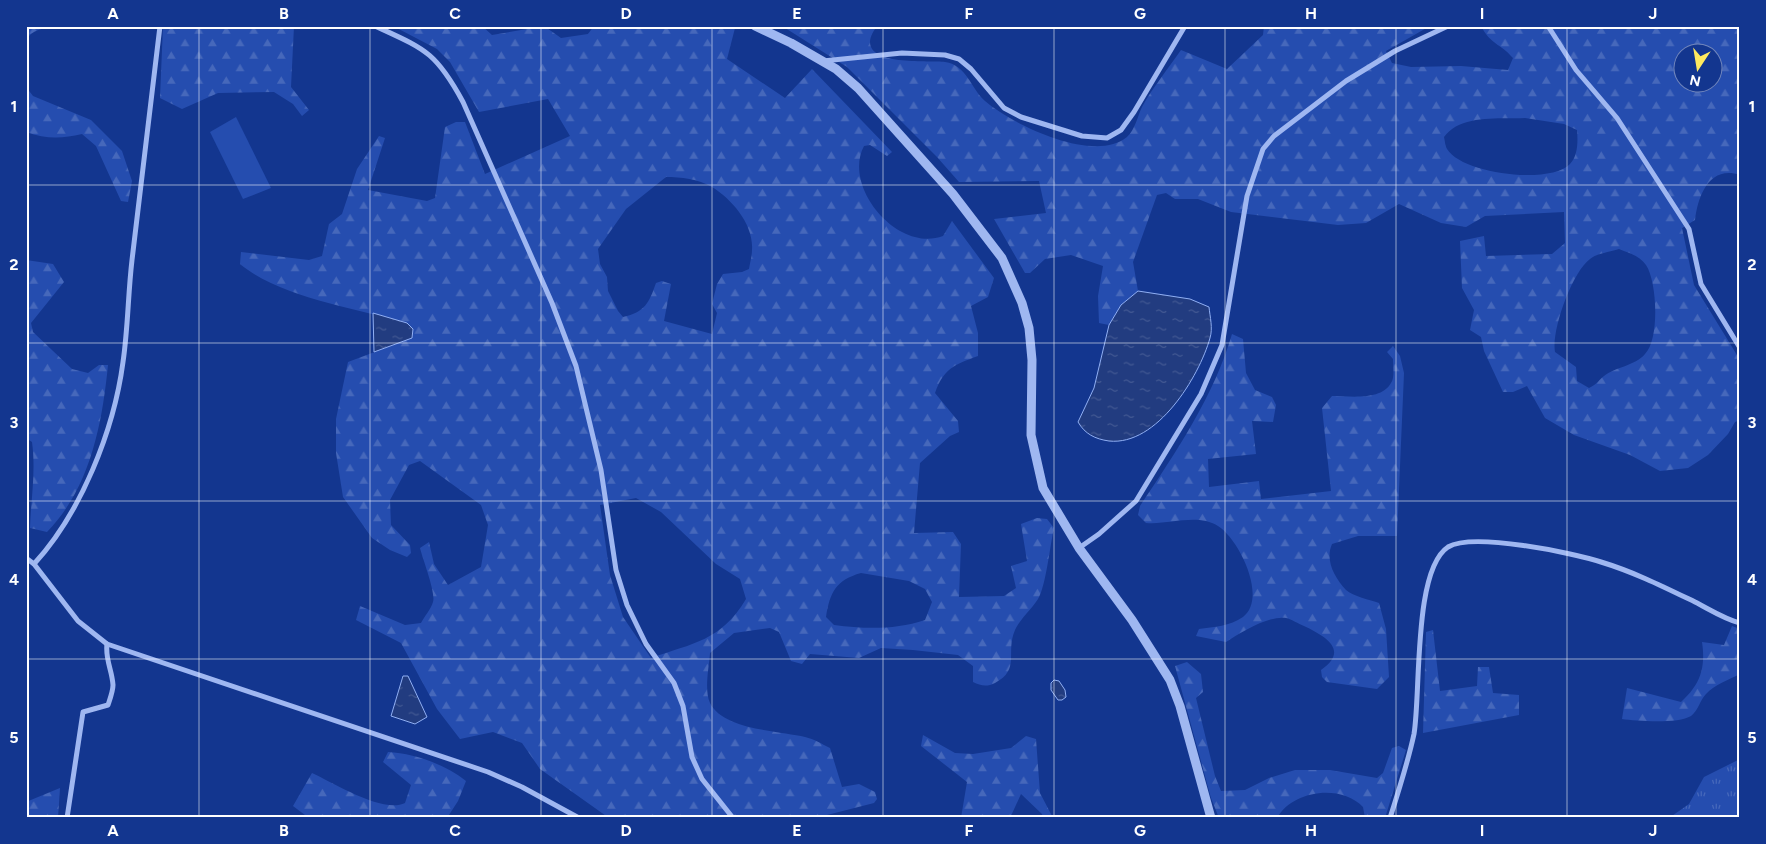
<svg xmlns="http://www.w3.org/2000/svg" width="1766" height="844" font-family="Figtree,sans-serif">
<defs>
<pattern id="grass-tufts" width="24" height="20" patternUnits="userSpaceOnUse" patternTransform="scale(1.25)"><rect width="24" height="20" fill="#254daf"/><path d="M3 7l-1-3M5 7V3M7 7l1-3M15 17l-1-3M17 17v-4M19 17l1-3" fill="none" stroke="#4668bb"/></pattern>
<pattern id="forest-firs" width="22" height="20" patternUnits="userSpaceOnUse" patternTransform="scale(1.25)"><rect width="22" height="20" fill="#254daf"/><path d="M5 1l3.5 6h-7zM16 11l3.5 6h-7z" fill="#4668bb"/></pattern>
<pattern id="water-ripples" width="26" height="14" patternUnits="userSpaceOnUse" patternTransform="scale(1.25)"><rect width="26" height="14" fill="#223c80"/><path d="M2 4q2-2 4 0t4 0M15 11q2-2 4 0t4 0" fill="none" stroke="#435993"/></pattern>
</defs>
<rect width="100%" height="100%" fill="#13368f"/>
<path fill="url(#grass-tufts)" d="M 1740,759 L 1740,818 L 1669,818 L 1689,804 L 1704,777 Z"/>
<g fill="url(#forest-firs)" fill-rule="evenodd">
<path d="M 26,26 L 88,26 C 67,34 39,19 26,40 Z"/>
<path d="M 163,26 L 294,26 L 291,87 L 309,110 L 302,116 L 293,104 L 274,92 L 218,93 L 182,109 L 160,98 Z"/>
<path d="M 393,26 L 482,26 L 492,35 L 544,26 L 561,38 L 588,34 L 594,26 L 729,26 L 735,28 L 727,59 L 785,98 L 812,69 L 892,152 L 887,156 L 870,145 L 864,146 C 842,187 898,253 943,236 L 952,221 L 994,278 L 988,297 L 971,306 L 978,333 L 978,356 C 954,365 944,368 935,393 L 958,421 L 959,432 L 950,436 L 920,463 L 914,533 L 953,532 L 961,544 L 959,597 L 1004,596 L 1016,588 L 1011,566 L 1027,561 L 1021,524 L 1037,518 L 1047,519 L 1054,528 C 1050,545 1046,586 1038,599 C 1031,610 1020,619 1015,630 C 1005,653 1021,669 995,683 C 987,687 981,686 973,682 L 973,666 L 958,655 L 913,650 L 881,648 L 859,658 L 810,654 L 802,664 L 791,661 L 779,632 L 770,628 L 734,633 L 710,653 C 709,667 704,690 710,703 C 723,730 780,731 805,737 C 814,739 822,744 830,748 L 842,787 L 859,784 L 875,792 L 877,799 L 874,803 L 827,815 L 827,818 L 609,818 L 540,769 L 522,743 L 493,732 L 460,739 L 437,709 L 401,643 L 356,620 L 360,606 L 405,625 L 421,623 C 424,617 431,609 433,602 C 436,593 423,560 420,548 L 429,542 L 434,564 L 448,585 L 481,567 L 488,525 L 481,505 L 420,461 L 409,465 L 390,500 L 391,525 L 410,545 L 411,553 L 407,557 L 390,550 L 372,538 L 343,497 L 336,453 L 336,419 L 348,362 L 412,338 L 407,323 C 356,308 281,298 240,264 L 241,252 L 309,260 L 322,256 L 329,224 L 342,214 L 357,169 L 379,136 L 385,138 L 368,190 L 427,201 L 435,198 L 445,127 L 456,122 L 465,122 L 485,174 L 570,136 L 548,99 L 479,112 L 450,62 L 437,49 ZM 666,177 C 681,177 698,179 712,187 C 732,199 754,225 752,250 C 752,256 750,263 749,269 L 742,272 L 723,274 L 717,284 L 712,304 L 717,313 L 712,334 L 664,321 L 671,284 L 662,281 L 656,283 C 649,303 645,312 623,317 L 618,311 L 608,291 L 607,277 L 600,264 L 598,249 L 626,209 ZM 636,498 L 661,512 L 716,564 L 740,579 L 746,599 C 721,641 693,643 651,658 L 623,617 L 610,575 L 600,505 ZM 861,573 L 909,581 L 925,589 L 932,602 L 925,620 C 895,630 865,629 834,625 L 826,617 C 830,592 836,580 861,573 Z"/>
<path d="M 782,26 L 878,26 C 874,29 870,37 870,42 C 870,66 930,60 945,62 C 967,65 971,89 985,101 C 1013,125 1094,164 1127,137 C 1135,130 1138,115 1142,107 C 1153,87 1168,69 1181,50 L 1227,69 L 1263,35 L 1264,26 L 1430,26 L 1386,51 L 1392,63 L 1411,67 L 1461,66 L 1508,70 L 1513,58 C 1500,43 1491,45 1481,26 L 1740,26 L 1740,175 C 1709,165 1698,196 1695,220 L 1682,228 L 1694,285 L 1740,360 L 1740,420 L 1735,422 L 1728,434 L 1708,455 L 1688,468 L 1660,471 L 1630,455 L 1574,435 L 1545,418 L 1527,386 L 1513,392 L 1503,392 L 1484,351 L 1481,337 L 1470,330 L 1474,310 L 1462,288 L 1460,241 L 1484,236 L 1486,256 L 1552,254 L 1565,243 L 1564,212 L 1485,216 L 1466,227 L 1441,223 L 1399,204 L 1366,223 L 1338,225 L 1231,212 L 1198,199 L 1175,199 L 1166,193 L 1157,195 L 1133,262 L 1138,291 L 1121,305 L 1109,325 L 1099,323 L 1098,296 L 1103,266 L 1071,255 L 1045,259 L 1030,273 L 1025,273 L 994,219 L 1046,213 L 1039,181 L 959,182 L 937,157 L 847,67 ZM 1684,52 L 1714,52 L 1714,82 L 1684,82 ZM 1525,118 L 1564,124 L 1577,130 C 1578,141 1578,156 1570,164 C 1550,185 1462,174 1447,149 C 1445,146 1445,141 1444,137 C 1460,114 1500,119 1525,118 ZM 1619,249 C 1629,253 1640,256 1646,265 C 1657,281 1660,339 1645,354 C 1635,366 1615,367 1604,376 C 1598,381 1596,385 1589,388 L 1577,381 L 1576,367 L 1555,352 C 1551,331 1572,272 1590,259 C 1597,253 1611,252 1619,249 Z"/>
<path d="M 26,87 L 33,96 L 91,120 L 122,151 L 132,181 L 128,202 L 121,201 L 96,146 L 82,134 C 61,139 46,139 26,132 Z"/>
<path d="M 26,260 L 53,264 L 64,282 L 31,323 L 33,332 L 72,369 L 88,373 L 99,365 L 108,365 C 102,425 90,488 47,532 L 30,528 C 31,499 36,471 32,442 L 26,438 Z"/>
<path d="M 1232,334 L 1243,339 L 1246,373 L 1255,390 L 1272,397 L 1276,405 L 1273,422 L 1252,421 L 1256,454 L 1208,459 L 1209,487 L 1259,481 L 1261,499 L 1331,491 L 1322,408 L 1332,396 C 1350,396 1381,401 1391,383 C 1395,377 1393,366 1393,359 L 1387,352 L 1393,346 L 1400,356 L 1404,373 L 1397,536 L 1358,536 L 1332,544 C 1325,560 1334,577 1346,590 C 1353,596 1370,600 1379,603 L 1386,629 L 1389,677 L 1377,689 L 1327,682 L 1322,677 L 1321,670 C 1350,650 1325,636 1304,626 C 1298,624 1292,619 1286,618 C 1269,615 1240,633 1226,642 L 1196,636 L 1199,629 C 1214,627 1230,626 1243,617 C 1268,598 1239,539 1218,526 C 1197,513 1169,525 1146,523 L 1138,515 L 1140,506 C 1176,452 1214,396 1232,334 Z"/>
<path d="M 1732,626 L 1740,629 L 1740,674 C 1730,679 1714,685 1706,694 C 1700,700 1698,711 1691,716 C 1678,724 1637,721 1622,719 L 1627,688 L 1681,702 C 1700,685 1706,668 1702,642 L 1724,645 Z"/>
<path d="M 1433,630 L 1440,691 L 1477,686 L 1478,667 L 1489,667 L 1493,693 L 1519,695 L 1519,715 L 1423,733 L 1426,632 Z"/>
<path d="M 1187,662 L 1201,674 L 1203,692 L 1196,698 L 1215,776 L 1221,791 L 1245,790 L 1269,778 L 1295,770 L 1330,770 L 1377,778 L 1383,773 L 1392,748 L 1399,746 L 1406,750 L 1385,818 L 1365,818 L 1363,807 C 1341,784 1293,790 1277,818 L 1219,818 L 1211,798 L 1175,666 Z"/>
<path d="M 923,735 L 955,753 L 973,754 L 1011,748 L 1026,736 L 1036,739 L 1040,793 L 1053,818 L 1043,818 L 1042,814 L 1021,794 L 1010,818 L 961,818 L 967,782 L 921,746 Z"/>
<path d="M 388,752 C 414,753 446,765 466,781 L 458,801 L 447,818 L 309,818 L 293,806 L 312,773 C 334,783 383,814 405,803 L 411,785 L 383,762 Z"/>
<path d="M 60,788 L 58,818 L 26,818 L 26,802 Z"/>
</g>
<path fill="#254daf" d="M 236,117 L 271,188 L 243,199 L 210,132 Z"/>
<g fill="url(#water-ripples)" stroke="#90aff4">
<path d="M 1138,291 L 1190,299 L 1209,307 C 1210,317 1213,328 1210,338 C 1199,377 1157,446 1109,441 C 1095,439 1085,434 1078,422 L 1094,388 L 1109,325 L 1121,305 Z"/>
<path d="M 373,313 L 407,323 L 413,329 L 412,338 L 374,352 Z"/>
<path d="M 403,676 L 408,676 L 427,717 L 415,724 L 391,716 Z"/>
<path d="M 1054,680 L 1059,681 L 1065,690 L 1066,697 L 1062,700 L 1058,700 L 1051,690 L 1051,683 Z"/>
</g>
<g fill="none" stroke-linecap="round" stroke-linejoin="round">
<g stroke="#9fb7f1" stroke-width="5">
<path d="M 375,26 C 425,49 436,52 463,102 L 552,303 L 576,366 L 601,470 L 616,570 L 627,605 L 646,644 L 674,683 L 683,706 L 692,757 L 702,779 L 733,818"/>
<path d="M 1548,26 L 1576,70 L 1617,118 L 1689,229 L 1701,284 L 1740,348"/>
<path d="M 823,61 L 902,53 L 945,55 L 959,59 L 971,69 L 1004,108 L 1021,117 L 1082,136 L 1107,138 L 1121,130 L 1134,112 L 1185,26"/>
<path d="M 1079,548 L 1099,534 L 1136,501 L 1201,394 L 1222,345 L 1247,196 L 1263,149 L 1274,136 L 1346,81 L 1395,51 L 1448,26"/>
<path d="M 26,558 L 34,564 L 78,621 L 107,644 L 488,772 L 522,787 L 579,818"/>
<path d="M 34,564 C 81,513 114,430 123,362 C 128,328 128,294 132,260 C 141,182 151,104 160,26"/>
<path d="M 67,818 L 83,712 L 108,705 C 110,699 113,691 113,685 C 112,670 105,659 107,644"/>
<path d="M 1390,818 C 1399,790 1408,762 1414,734 C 1421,693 1413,570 1448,547 C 1473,532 1573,553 1601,562 C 1634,572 1664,587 1695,602 C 1709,609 1724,619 1740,623"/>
</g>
<path stroke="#9fb7f1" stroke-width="9" d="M 755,26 L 791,43 L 836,69 L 858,88 L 953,194 L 1002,258 L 1022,303 L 1029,328 L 1032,360 L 1031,435 L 1043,488 L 1079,548 L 1132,620 L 1170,680 L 1180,706 L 1211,818"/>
</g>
<path fill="none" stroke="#fff" stroke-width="1" stroke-opacity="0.55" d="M 199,26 L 199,818M 370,26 L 370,818M 541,26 L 541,818M 712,26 L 712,818M 883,26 L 883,818M 1054,26 L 1054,818M 1225,26 L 1225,818M 1396,26 L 1396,818M 1567,26 L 1567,818M 26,185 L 1740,185M 26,343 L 1740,343M 26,501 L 1740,501M 26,659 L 1740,659"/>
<rect width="1766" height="844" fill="none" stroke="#13368f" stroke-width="55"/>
<g transform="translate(1698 68) rotate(192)"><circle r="24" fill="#13368f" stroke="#7186bc"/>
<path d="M0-4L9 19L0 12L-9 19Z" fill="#ffea5f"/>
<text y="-8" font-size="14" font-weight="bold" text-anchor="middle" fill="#ffffff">N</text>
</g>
<rect x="28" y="28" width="1710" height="788" fill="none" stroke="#fff" stroke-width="2"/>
<g font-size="16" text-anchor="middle" font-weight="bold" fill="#fff">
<text x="113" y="19">A</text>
<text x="284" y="19">B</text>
<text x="455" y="19">C</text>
<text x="626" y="19">D</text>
<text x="797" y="19">E</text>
<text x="969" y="19">F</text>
<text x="1140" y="19">G</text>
<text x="1311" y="19">H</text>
<text x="1482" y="19">I</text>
<text x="1653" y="19">J</text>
<text x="14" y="112">1</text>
<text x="1752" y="112">1</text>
<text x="14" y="270">2</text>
<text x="1752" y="270">2</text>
<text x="14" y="428">3</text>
<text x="1752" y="428">3</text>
<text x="14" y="585">4</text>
<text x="1752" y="585">4</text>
<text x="14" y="743">5</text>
<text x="1752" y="743">5</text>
<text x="113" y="836">A</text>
<text x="284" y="836">B</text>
<text x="455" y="836">C</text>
<text x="626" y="836">D</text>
<text x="797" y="836">E</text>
<text x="969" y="836">F</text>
<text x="1140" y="836">G</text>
<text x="1311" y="836">H</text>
<text x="1482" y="836">I</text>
<text x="1653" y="836">J</text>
</g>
</svg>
